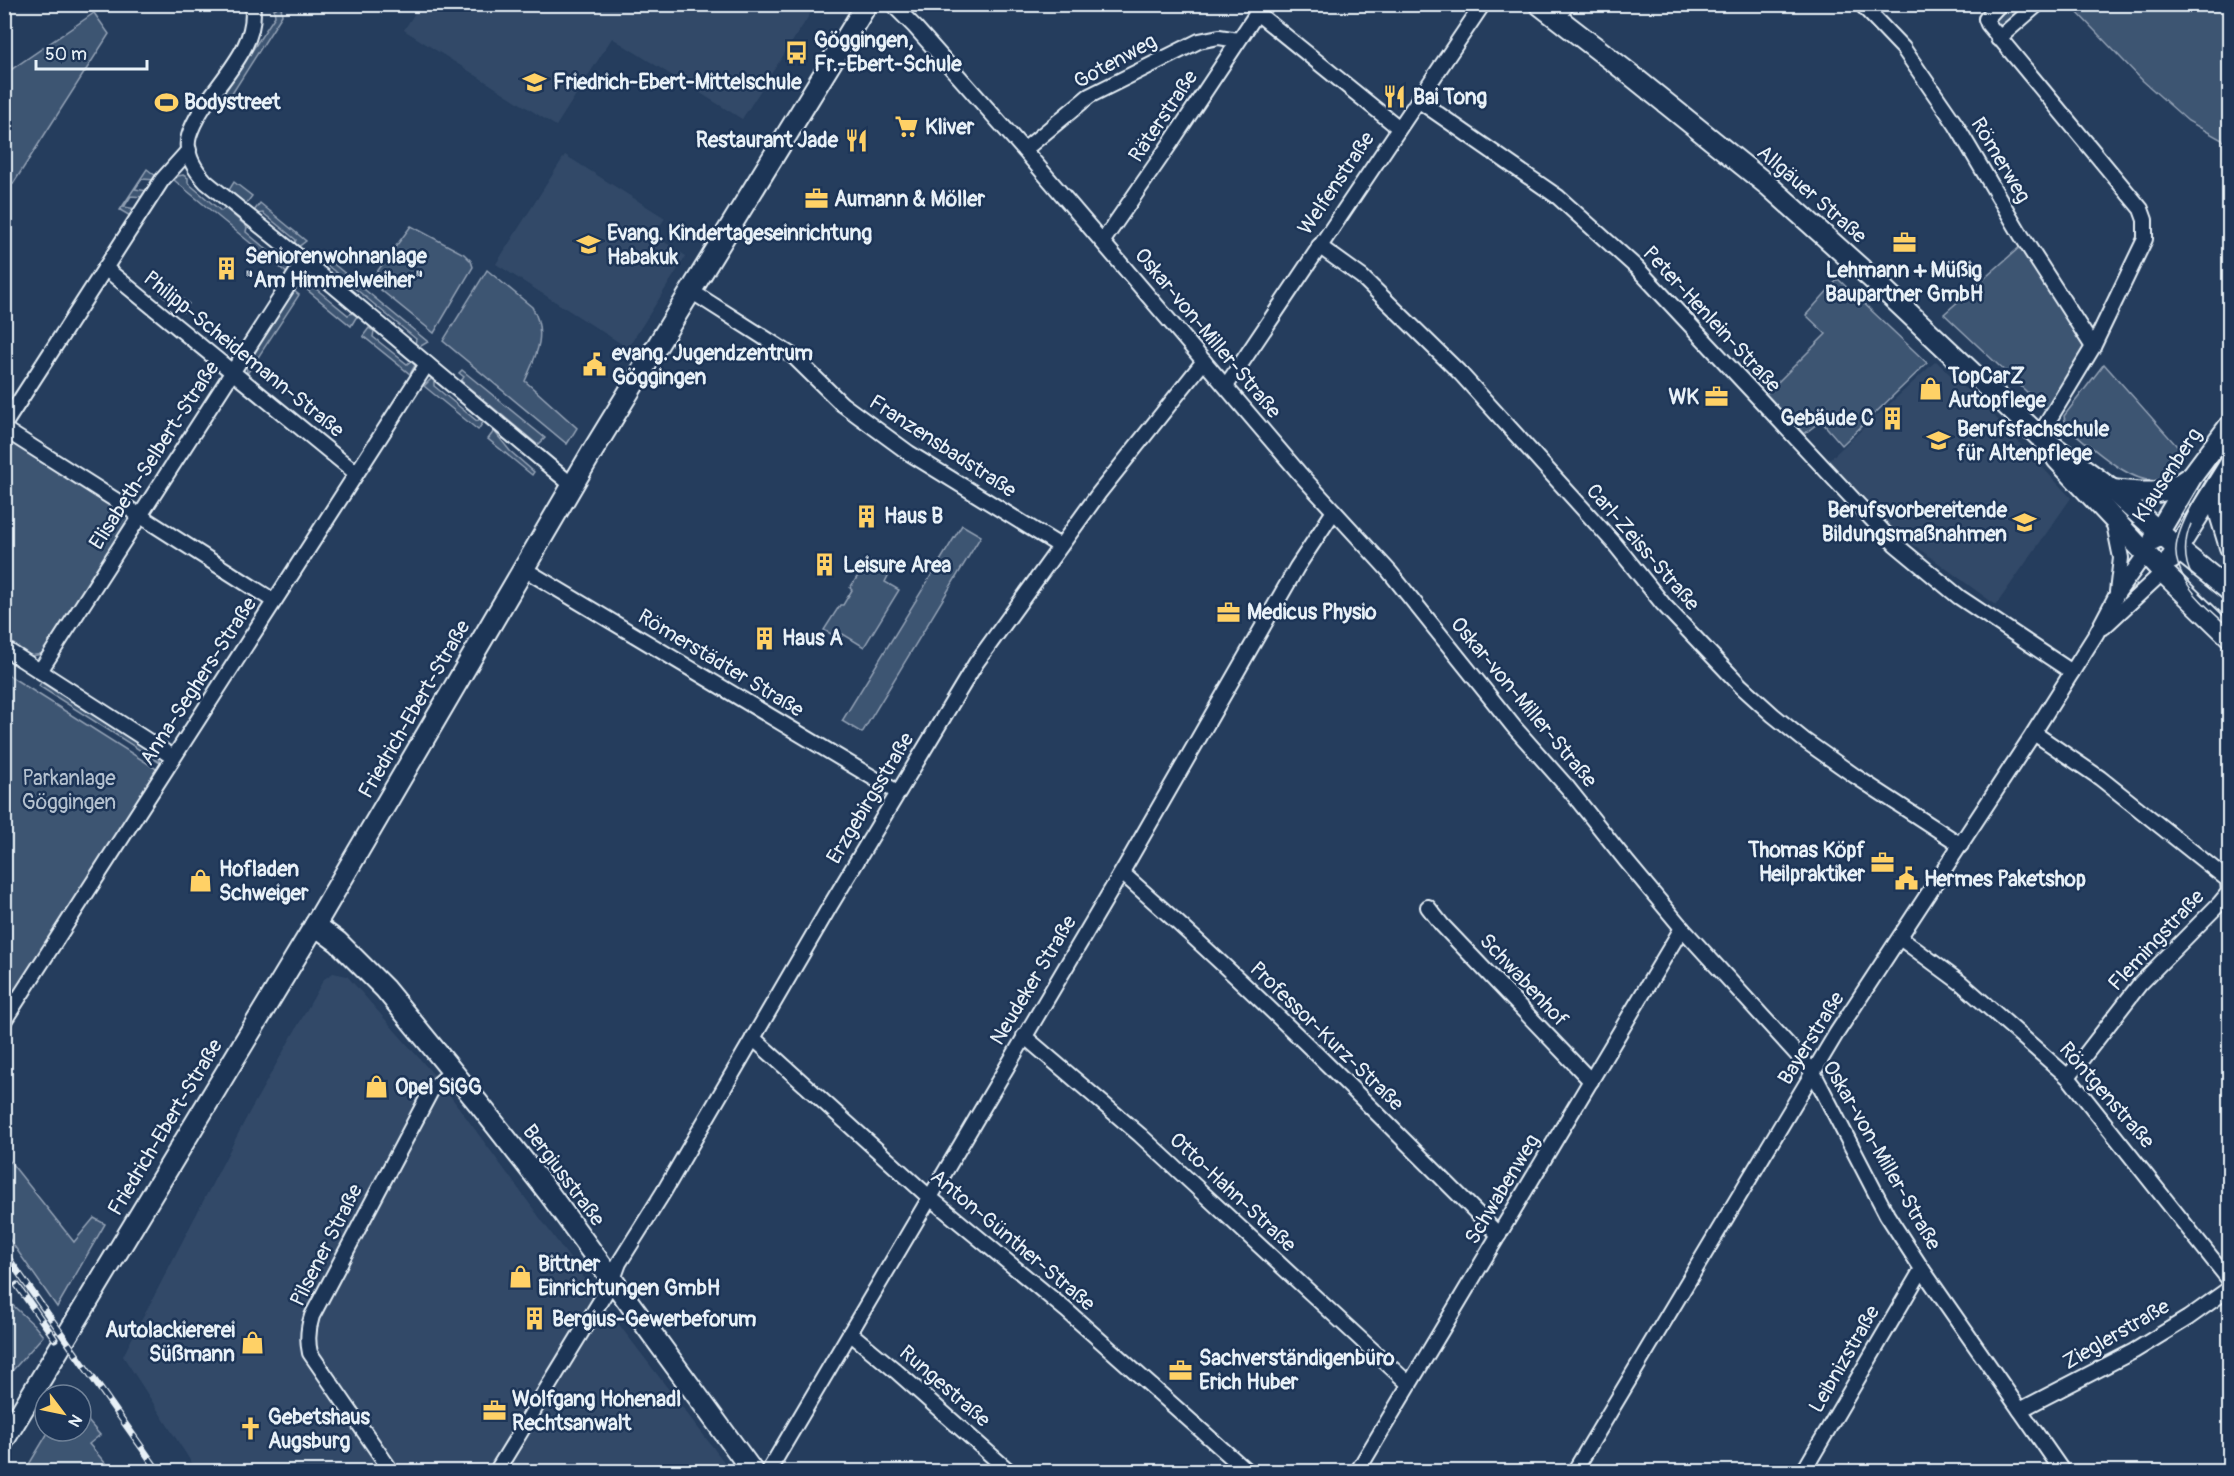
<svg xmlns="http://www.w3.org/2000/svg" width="2234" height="1476" font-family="Pangolin,sans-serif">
<rect width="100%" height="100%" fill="#253d5d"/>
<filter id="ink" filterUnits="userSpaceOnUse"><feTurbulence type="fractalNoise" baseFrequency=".0167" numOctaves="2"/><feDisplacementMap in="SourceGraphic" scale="12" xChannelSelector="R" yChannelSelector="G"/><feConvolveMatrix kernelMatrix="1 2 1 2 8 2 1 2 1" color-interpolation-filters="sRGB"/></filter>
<g filter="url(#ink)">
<g fill="#334a68">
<path d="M 420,5 L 420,4 L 816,5 L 742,119 L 612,38 L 556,126 L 404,30 Z"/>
<path d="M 565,155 L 665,218 L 654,235 L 686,256 L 628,348 L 496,264 Z"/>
<path d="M 1936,361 L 1964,388 L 1970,390 L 2071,498 L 1996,605 L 1892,529 L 1828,461 Z"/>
<path d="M 333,973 L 347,976 L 440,1082 L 601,1301 L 731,1471 L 197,1471 L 123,1356 L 250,1111 L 324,979 Z"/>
</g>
<g fill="#3e5472" stroke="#93a2b5" stroke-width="1.5">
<path d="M 281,5 L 282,15 L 223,108 L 217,104 L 275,16 L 274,9 Z"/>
<path d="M 2011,5 L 2027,5 L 2002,25 L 1997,25 L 1995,21 L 1996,17 Z"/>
<path d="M 2074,5 L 2229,5 L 2229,144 L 2188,121 L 2143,81 L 2074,9 Z"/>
<path d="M 94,13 L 109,34 L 13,184 L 5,177 L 5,74 Z"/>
<path d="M 147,169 L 157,177 L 156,180 L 142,179 L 135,189 L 148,191 L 144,197 L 131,196 L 124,207 L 137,209 L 132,217 L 120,210 Z"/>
<path d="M 183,175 L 188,178 L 188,183 L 221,211 L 225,208 L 247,227 L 246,232 L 279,260 L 283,257 L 292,264 L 288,274 L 174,180 L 178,176 Z"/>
<path d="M 234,182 L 252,196 L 246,204 L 229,190 Z"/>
<path d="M 260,203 L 306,241 L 298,247 L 294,245 L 296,240 L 263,213 L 257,214 L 254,211 Z"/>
<path d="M 411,226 L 464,254 L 471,261 L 473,267 L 434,333 L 370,281 Z"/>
<path d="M 2021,246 L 2085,347 L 2046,410 L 1944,314 Z"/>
<path d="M 319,252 L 428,342 L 419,347 L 415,344 L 416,339 L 322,261 L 317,263 L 315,262 Z"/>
<path d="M 487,270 L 532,307 C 548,334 536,356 525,381 L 577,428 L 567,444 L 443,341 Z"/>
<path d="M 309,278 L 315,283 L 315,288 L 348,315 L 352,313 L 357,316 L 351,326 L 300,284 Z"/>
<path d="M 1838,279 L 1927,363 L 1842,445 L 1821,421 L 1804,434 L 1766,394 L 1826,334 L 1806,315 Z"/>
<path d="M 167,287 L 189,304 L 183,312 L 161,294 Z"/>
<path d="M 293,290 L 299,295 L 247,374 L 246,362 Z"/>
<path d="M 369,328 L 374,331 L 373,337 L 407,364 L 411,361 L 415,365 L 410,374 L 363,336 Z"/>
<path d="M 2104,364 L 2184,454 C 2178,463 2172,474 2163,479 C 2136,491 2086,442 2066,426 L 2064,416 Z"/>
<path d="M 462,370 L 545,438 L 538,445 L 461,381 L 464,377 L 459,373 Z"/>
<path d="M 431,379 L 434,381 L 434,386 L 477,421 L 481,418 L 484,421 L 478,430 L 424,386 Z"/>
<path d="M 494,431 L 510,451 L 534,472 L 532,475 L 488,439 Z"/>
<path d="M 9,439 L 130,516 L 45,652 C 28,661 19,651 5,642 L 4,445 Z"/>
<path d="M 962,525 L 981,536 L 862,733 L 842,721 Z"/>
<path d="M 868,560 L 889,574 L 885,582 L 899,590 L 864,647 L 843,634 L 840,639 L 824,630 L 840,605 L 843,605 L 852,590 L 850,588 Z"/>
<path d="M 5,673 L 158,770 L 5,1008 Z"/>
<path d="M 41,682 L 157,755 L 160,763 L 39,686 Z"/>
<path d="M 4,1154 L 74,1242 L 94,1218 L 105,1224 L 57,1307 L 5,1233 Z"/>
<path d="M 5,1298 L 34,1325 L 43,1336 L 5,1379 Z"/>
<path d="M 88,1421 L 100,1435 L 89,1444 L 112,1471 L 25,1471 L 49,1431 L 81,1431 L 81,1426 Z"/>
</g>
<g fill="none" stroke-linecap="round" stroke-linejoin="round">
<defs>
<g id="street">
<path d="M 252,4 C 261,54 202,92 189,136 C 184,153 195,170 206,182 L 304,261 L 573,486"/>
<path d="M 892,4 L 915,27 L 1024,150 L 1300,474 L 1389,571 L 1514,727 L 1568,788 L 1627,862 L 1682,928 L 1813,1072 L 1887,1215 L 1922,1269 L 2063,1472"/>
<path d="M 1861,4 L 1903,48 L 1956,125 L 2021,235 L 2093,347"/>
<path d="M 2000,4 L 1986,19 L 1988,24 L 2141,209 L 2145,220 L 2145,239 L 2093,347 L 2039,436"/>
<path d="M 1254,7 L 1257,13 L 1399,128"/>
<path d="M 1556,17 L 1568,4"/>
<path d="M 1998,39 L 2038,4"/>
<path d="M 1418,100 L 1558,197 L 1636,267 L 1895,544 L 1959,597 L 2072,672"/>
<path d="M 1024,150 L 1089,96 L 1199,41 L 1219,37 L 1238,40"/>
<path d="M 1103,241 L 1172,141 L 1257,13"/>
<path d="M 1319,246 L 1362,277 L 1461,374 L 1614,543 L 1663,604 L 1741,686 L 1773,715 L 1804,740 L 1855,776 L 1961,845"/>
<path d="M 105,268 L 356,473"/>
<path d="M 691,291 L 793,356 L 842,404 L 909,453 L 1060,546"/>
<path d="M 1226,386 L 1483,4"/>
<path d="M 4,425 L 162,180 L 189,150"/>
<path d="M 4,429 L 274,601"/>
<path d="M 2113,519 L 2121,558 L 2117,592"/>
<path d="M 524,569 L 897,792"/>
<path d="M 2104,627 L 2163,572"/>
<path d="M 4,648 L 173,757"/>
<path d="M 40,671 L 304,261"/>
<path d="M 2034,733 L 2100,778 L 2228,880 L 2229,892 L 2220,903 L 2140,984 L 2068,1077"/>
<path d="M 1122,873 C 1253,988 1375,1111 1499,1235"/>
<path d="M 1428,907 L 1442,925 L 1591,1081"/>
<path d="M 1900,938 L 1961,983 L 2068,1077 L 2230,1281"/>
<path d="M 4,1021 L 427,364"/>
<path d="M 1024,1036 L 1140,1135 L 1409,1384"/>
<path d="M 753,1038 L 929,1197 L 1066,1310 L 1248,1472"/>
<path d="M 850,1333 L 896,1371 L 1010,1472"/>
<path d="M 2020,1410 L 2134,1351 L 2188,1318 L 2230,1288"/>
<path d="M 392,1472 L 310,1353 C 307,1340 308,1328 312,1316 L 432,1089 L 453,1071"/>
<path d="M 496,1472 L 612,1282 L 619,1263 L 663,1193 L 830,906 L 976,663 L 1099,493 L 1204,361"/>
<path d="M 768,1472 L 1126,865 L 1297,567 L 1334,511"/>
<path d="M 1357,1472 L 1682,928"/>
<path d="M 1574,1472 L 1836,1034 L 2031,737 L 2096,634 L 2117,594 L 2146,553"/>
<path d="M 1803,1472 L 1922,1269"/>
</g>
<g id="secondary">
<path d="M 1539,4 L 1631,75 L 1770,187 L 1878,284 L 2039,436 L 2112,490 L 2178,549 L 2230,591"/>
<path d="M 2057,459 L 2163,572 L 2230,637"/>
<path d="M 2221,482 L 2220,514 L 2230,547"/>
<path d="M 2112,490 C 2146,493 2161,498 2190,477"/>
<path d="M 2154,540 L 2192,476 L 2230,425"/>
<path d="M 2171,559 L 2230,464"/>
<path d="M 315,925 L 338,942 L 385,989 L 479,1104 L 548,1192 L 753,1472"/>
<path d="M 4,1440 L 315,925 L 592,452 L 867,4"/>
</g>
</defs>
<use href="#street" stroke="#e8f1f8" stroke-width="18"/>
<use href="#secondary" stroke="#e8f1f8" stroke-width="24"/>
<use href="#street" stroke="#1d3557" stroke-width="14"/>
<use href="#secondary" stroke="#1d3557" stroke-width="20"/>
<g stroke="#e8f1f8" stroke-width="1.5">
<path d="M 2230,441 C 2215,466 2177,522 2176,549 C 2175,559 2180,571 2185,580 C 2196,599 2214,613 2230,628"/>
<path d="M 2191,524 C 2184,540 2183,560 2192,576"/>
</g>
<defs>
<g id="rail">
<path d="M 4,1252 L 159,1472"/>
<path d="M 17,1285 L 55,1339"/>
</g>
</defs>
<use href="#rail" stroke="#e8f1f8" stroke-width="7"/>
<use href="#rail" stroke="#1d3557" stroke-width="4.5" stroke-dasharray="14" stroke-linecap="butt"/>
</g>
</g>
<defs>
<symbol id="bus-bare" viewBox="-9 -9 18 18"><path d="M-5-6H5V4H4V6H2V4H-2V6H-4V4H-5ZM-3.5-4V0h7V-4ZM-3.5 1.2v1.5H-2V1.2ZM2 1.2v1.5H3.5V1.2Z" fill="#ffd166" stroke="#1d3557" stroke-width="2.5" paint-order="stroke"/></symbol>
<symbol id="school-bare" viewBox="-9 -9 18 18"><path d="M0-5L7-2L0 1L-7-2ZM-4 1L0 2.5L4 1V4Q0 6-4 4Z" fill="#ffd166" stroke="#1d3557" stroke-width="2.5" paint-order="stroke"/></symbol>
<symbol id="restaurant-bare" viewBox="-9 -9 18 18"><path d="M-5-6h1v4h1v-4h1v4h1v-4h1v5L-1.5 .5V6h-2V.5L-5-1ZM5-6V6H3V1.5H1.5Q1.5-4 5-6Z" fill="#ffd166" stroke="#1d3557" stroke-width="2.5" paint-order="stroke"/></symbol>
<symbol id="stadium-bare" viewBox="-9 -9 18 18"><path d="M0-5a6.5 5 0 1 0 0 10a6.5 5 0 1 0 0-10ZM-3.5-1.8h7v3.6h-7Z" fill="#ffd166" stroke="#1d3557" stroke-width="2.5" paint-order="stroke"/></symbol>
<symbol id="supermarket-bare" viewBox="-9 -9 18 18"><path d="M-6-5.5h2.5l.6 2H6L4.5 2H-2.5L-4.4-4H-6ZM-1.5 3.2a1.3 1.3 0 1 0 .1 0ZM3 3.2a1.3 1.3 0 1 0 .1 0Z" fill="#ffd166" stroke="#1d3557" stroke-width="2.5" paint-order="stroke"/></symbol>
<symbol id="office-bare" viewBox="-9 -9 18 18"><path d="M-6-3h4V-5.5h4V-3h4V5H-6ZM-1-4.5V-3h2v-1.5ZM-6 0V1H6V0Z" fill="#ffd166" stroke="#1d3557" stroke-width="2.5" paint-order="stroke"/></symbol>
<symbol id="building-bare" viewBox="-9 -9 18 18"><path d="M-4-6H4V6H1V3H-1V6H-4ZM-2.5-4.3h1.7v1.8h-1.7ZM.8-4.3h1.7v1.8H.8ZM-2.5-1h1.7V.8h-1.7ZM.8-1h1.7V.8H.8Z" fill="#ffd166" stroke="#1d3557" stroke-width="2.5" paint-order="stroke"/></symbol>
<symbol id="civic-bare" viewBox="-9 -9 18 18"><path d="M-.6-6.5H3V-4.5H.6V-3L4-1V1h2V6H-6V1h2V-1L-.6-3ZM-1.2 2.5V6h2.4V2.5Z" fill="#ffd166" stroke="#1d3557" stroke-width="2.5" paint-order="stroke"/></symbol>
<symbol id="shop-bare" viewBox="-9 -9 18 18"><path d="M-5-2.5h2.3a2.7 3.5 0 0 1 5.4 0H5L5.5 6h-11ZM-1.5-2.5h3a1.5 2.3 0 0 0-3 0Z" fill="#ffd166" stroke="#1d3557" stroke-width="2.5" paint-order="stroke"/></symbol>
<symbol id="church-bare" viewBox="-9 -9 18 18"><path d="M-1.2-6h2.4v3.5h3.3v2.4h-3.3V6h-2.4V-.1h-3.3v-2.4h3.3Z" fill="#ffd166" stroke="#1d3557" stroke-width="2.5" paint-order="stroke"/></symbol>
</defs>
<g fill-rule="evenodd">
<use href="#bus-bare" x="780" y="36" width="33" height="33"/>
<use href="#school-bare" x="518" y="66" width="33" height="33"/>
<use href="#restaurant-bare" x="1378" y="80" width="33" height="33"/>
<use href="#stadium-bare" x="150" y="86" width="33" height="33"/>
<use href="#supermarket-bare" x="890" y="110" width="33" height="33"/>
<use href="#restaurant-bare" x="840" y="124" width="33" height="33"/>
<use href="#office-bare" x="800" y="182" width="33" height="33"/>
<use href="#office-bare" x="1888" y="226" width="33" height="33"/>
<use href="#school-bare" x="572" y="228" width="33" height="33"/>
<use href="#building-bare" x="210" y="252" width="33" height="33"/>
<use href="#civic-bare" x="578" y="348" width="33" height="33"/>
<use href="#shop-bare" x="1914" y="372" width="33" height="33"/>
<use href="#office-bare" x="1700" y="380" width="33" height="33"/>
<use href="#building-bare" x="1876" y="402" width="33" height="33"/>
<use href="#school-bare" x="1922" y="424" width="33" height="33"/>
<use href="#building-bare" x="850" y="500" width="33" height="33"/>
<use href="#school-bare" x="2008" y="506" width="33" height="33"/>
<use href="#building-bare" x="808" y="548" width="33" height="33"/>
<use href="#office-bare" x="1212" y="596" width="33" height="33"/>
<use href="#building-bare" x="748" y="622" width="33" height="33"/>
<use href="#office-bare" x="1866" y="846" width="33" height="33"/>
<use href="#civic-bare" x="1890" y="862" width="33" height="33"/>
<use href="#shop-bare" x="184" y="864" width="33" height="33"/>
<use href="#shop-bare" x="360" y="1070" width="33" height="33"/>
<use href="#shop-bare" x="504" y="1260" width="33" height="33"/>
<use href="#building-bare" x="518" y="1302" width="33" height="33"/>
<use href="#shop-bare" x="236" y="1326" width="33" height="33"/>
<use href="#office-bare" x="1164" y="1354" width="33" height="33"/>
<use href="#office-bare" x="478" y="1394" width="33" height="33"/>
<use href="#church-bare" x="234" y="1412" width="33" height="33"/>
</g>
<g text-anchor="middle" stroke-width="5" stroke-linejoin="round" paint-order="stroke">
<g font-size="21" font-weight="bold" fill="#e8f1f8" stroke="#1d3557" text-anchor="start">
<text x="814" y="47">Göggingen,<tspan x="814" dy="24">Fr.-Ebert-Schule</tspan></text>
<text x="553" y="89">Friedrich-Ebert-Mittelschule</text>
<text x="1413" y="104">Bai Tong</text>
<text x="184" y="109">Bodystreet</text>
<text x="925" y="134">Kliver</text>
<text x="838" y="147" text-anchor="end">Restaurant Jade</text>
<text x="834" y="206">Aumann &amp; Möller</text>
<text x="607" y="240">Evang. Kindertageseinrichtung<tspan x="607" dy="24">Habakuk</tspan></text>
<text x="245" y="263">Seniorenwohnanlage<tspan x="245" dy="24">"Am Himmelweiher"</tspan></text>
<text x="1904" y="277" text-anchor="middle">Lehmann + Müßig<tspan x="1904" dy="24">Baupartner GmbH</tspan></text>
<text x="612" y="360">evang. Jugendzentrum<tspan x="612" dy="24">Göggingen</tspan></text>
<text x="1948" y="383">TopCarZ<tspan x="1948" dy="24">Autopflege</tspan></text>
<text x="1699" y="404" text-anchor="end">WK</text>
<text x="1874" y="425" text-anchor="end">Gebäude C</text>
<text x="1957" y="436">Berufsfachschule<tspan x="1957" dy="24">für Altenpflege</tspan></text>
<text x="2007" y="517" text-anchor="end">Berufsvorbereitende<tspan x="2007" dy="24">Bildungsmaßnahmen</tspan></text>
<text x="884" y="523">Haus B</text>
<text x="843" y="572">Leisure Area</text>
<text x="1247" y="619">Medicus Physio</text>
<text x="782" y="645">Haus A</text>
<text x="1865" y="857" text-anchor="end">Thomas Köpf<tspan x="1865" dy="24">Heilpraktiker</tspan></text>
<text x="219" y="876">Hofladen<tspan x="219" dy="24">Schweiger</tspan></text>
<text x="1924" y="886">Hermes Paketshop</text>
<text x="395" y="1094">Opel SiGG</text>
<text x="538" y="1271">Bittner<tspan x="538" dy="24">Einrichtungen GmbH</tspan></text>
<text x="552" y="1326">Bergius-Gewerbeforum</text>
<text x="235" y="1337" text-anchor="end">Autolackiererei<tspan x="235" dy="24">Süßmann</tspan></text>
<text x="1199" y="1365">Sachverständigenbüro<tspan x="1199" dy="24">Erich Huber</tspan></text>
<text x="512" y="1406">Wolfgang Hohenadl<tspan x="512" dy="24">Rechtsanwalt</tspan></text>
<text x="268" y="1424">Gebetshaus<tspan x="268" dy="24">Augsburg</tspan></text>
</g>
<g font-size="21" fill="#e8f1f8" stroke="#1d3557">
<text transform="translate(1115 61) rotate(-29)" y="7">Gotenweg</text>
<text transform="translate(1163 116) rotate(-56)" y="7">Räterstraße</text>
<text transform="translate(2001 160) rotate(59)" y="7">Römerweg</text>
<text transform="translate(1336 183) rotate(-56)" y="7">Welfenstraße</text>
<text transform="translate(1812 194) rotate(41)" y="7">Allgäuer Straße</text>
<text transform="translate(1712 319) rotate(47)" y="7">Peter-Henlein-Straße</text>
<text transform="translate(1208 333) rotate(50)" y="7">Oskar-von-Miller-Straße</text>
<text transform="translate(244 354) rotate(39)" y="7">Philipp-Scheidemann-Straße</text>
<text transform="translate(943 446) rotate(33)" y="7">Franzensbadstraße</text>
<text transform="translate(154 455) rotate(-57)" y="7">Elisabeth-Selbert-Straße</text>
<text transform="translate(2167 475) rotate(-57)" y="7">Klausenberg</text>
<text transform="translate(1643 547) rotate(49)" y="7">Carl-Zeiss-Straße</text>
<text transform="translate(721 663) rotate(31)" y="7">Römerstädter Straße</text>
<text transform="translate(198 681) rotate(-57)" y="7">Anna-Seghers-Straße</text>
<text transform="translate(1524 702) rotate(50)" y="7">Oskar-von-Miller-Straße</text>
<text transform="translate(414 709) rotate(-60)" y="7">Friedrich-Ebert-Straße</text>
<text transform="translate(870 798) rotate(-59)" y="7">Erzgebirgsstraße</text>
<text transform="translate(2156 940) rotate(-47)" y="7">Flemingstraße</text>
<text transform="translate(1033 980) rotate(-59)" y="7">Neudeker Straße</text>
<text transform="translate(1524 980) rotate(47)" y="7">Schwabenhof</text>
<text transform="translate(1327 1036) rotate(44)" y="7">Professor-Kurz-Straße</text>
<text transform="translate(1811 1038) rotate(-58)" y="7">Bayerstraße</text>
<text transform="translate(2107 1095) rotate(49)" y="7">Röntgenstraße</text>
<text transform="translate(165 1127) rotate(-59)" y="7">Friedrich-Ebert-Straße</text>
<text transform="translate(1882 1155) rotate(60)" y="7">Oskar-von-Miller-Straße</text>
<text transform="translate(564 1175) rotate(53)" y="7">Bergiusstraße</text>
<text transform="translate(1502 1189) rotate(-59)" y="7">Schwabenweg</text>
<text transform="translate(1233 1192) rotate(43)" y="7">Otto-Hahn-Straße</text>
<text transform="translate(1013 1240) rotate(40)" y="7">Anton-Günther-Straße</text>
<text transform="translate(326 1245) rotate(-63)" y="7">Pilsener Straße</text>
<text transform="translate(2116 1334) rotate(-30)" y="7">Zieglerstraße</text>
<text transform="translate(1844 1359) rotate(-60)" y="7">Leibnizstraße</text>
<text transform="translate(945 1386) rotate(41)" y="7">Rungestraße</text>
</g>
<g font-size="21" fill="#b5c2d0" stroke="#1d3557">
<text x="69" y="785">Parkanlage<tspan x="69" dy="24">Göggingen</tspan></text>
</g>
</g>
<rect width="2234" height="1476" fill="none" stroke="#1d3557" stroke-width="24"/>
<rect x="12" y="12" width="2210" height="1452" fill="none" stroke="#e8f1f8" stroke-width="2" filter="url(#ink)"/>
<g transform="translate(63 1413) rotate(122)"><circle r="28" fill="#1d3557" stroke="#6e8097" stroke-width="1.5"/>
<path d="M0-4.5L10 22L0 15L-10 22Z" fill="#ffd166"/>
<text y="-9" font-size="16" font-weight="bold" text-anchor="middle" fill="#e8f1f8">N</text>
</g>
<path d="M36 60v9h111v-9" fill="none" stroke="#e8f1f8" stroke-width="3"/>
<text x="45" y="60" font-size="18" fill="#e8f1f8" stroke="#1d3557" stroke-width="4.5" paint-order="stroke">50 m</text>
</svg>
